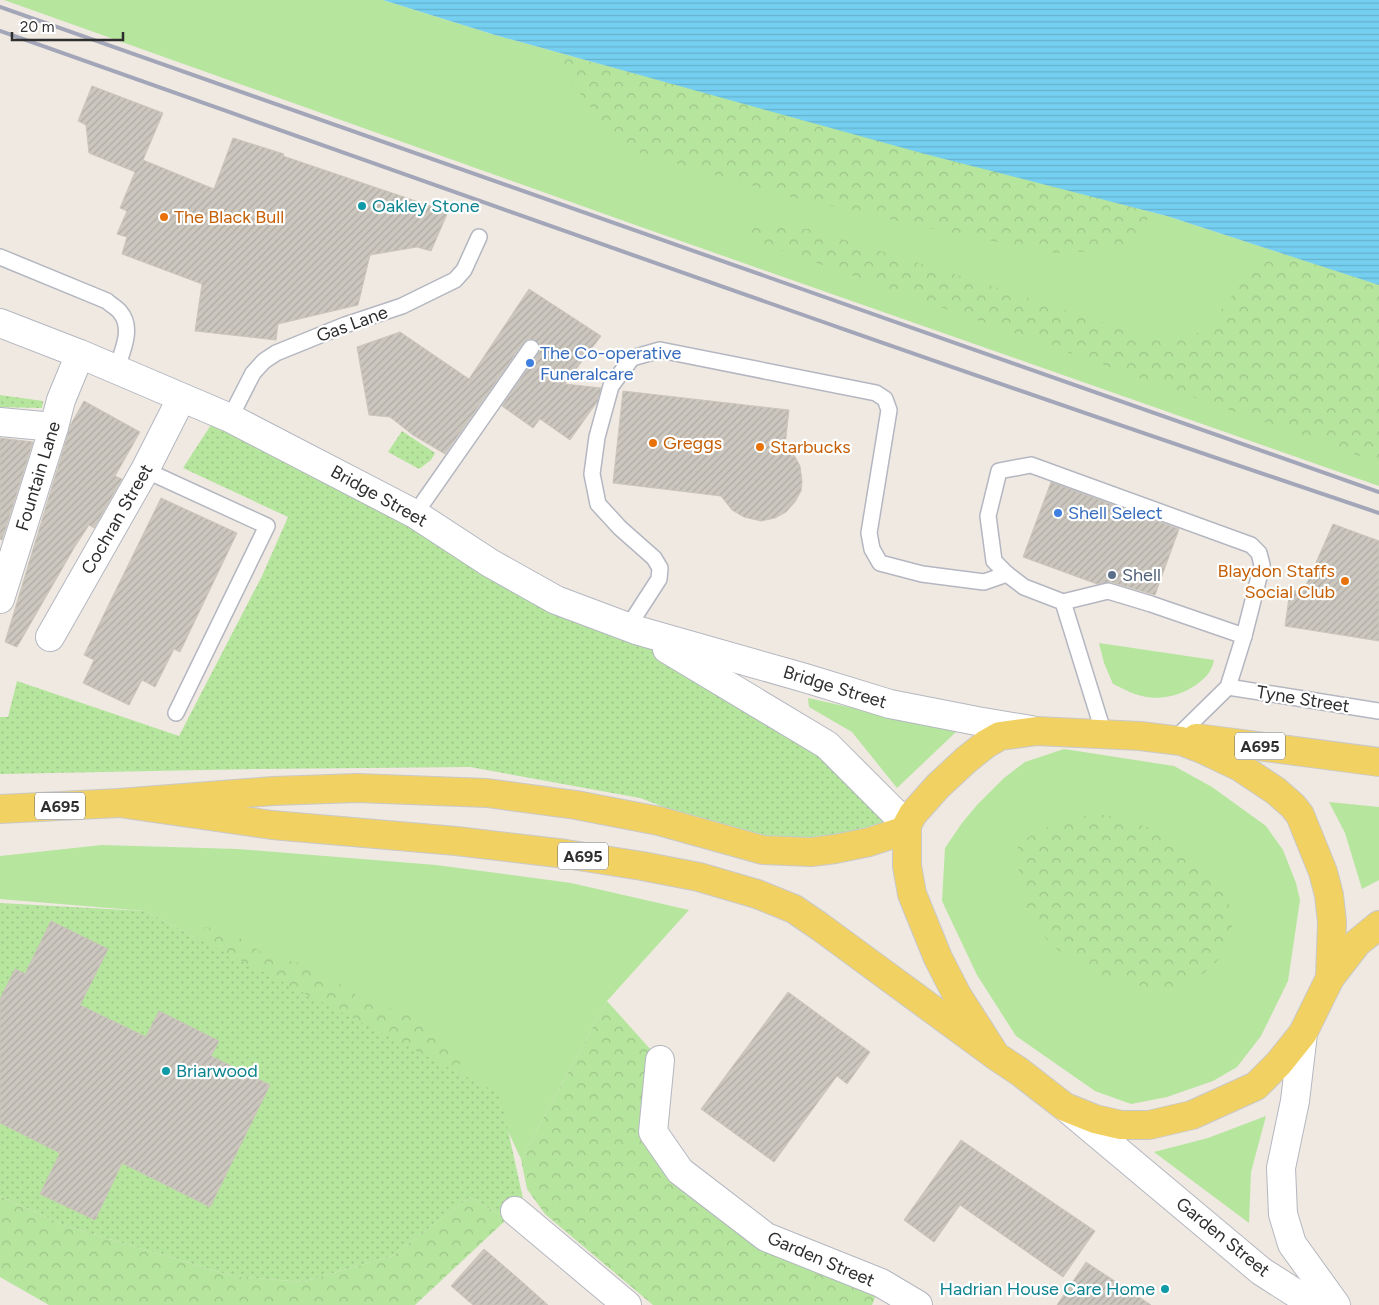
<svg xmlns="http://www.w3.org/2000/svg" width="1379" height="1305" font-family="Figtree,sans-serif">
<defs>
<pattern id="forest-crowns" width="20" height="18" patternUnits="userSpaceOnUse" patternTransform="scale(1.25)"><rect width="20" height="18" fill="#b6e59e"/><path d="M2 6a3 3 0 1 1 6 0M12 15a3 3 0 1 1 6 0" fill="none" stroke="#9dc588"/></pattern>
<pattern id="park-dots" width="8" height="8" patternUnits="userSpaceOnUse" patternTransform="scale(1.25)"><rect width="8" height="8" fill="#b6e59e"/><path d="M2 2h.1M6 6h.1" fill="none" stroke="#9dc588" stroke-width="1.8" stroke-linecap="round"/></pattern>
<pattern id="water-rules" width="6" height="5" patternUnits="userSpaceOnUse" patternTransform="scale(1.25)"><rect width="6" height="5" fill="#75cff0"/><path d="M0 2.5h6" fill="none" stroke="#66b2ce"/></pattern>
<pattern id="building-hatch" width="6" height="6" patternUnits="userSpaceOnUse" patternTransform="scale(1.25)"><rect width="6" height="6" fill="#cbc7bf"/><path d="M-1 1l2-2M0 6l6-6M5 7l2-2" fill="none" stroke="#afaba4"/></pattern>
</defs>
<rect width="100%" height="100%" fill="#efe9e1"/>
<g fill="#b6e59e">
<path d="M 4,0 L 383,0 L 495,35 L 925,154 L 1167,216 L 1379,285 L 1379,486 L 641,227 Z"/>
<path d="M 1099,643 L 1214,660 C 1213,665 1211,670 1208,674 C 1193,692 1165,702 1142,696 C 1132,694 1122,688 1113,684 L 1104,663 Z"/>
<path d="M 808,698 L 957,731 L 897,788 L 852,732 L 809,707 Z"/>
<path d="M 1064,749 L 1174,766 L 1212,787 L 1266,826 L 1283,850 L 1296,883 L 1300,900 L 1288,981 L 1261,1036 L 1237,1067 L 1213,1081 L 1167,1097 L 1131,1104 L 1095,1091 L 1016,1036 L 977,975 L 942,901 L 945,848 L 962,823 L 977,805 L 1004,778 L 1025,762 Z"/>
<path d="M 1329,802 L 1379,807 L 1379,880 L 1362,889 L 1345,833 Z"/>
<path d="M 102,845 L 237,849 L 436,865 L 571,883 L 689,910 L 607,1001 L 521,1159 L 507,1129 L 499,1094 L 145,911 L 0,899 L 0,856 Z"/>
<path d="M 1266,1116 L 1251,1172 L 1249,1223 L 1154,1152 L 1208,1138 Z"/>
</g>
<g fill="url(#forest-crowns)">
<path d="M 558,53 L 1151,212 L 1138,239 L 1103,251 L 1053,253 L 942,231 L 787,196 L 623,148 L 563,72 Z"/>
<path d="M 751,227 L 810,229 L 989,285 L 1160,341 L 1206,331 L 1227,302 L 1258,264 L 1282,253 L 1379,285 L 1379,463 L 752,240 Z"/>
<path d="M 1103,815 C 1115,816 1124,821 1135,824 C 1175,832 1183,842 1209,872 C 1221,886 1234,906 1232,926 C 1230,955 1206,976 1181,986 C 1178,987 1173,989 1170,989 C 1160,991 1147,987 1136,985 C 1094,978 1043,951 1027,908 C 1025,901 1026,892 1024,885 C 1023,879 1019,873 1018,867 C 1016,861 1018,852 1018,845 L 1037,831 L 1082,816 Z"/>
<path d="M 204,927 L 228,930 L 270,958 L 296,962 L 336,981 L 365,1001 L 403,1012 L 433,1032 L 457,1052 L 462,1062 L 442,1084 L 192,959 Z"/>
<path d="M 607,1001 L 660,1060 L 653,1132 L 766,1237 L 881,1283 L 872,1305 L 653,1305 L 545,1214 L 527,1189 L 521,1159 Z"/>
<path d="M 0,1196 L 66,1226 L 233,1276 L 302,1282 L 392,1256 L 470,1197 L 507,1219 L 415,1305 L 49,1305 L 0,1277 Z"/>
</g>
<g fill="url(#park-dots)">
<path d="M 0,395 L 43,401 L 42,408 L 0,407 Z"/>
<path d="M 218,414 L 643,637 L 753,704 L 909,827 L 810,862 L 640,798 L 470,767 L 260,769 L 0,774 L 0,717 L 8,717 L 17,681 L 179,736 L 262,576 L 288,517 L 183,468 Z"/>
<path d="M 402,431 L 435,453 L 431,460 L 419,469 L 388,452 Z"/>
<path d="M 0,903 L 145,911 L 500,1094 L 524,1203 L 507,1219 L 470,1197 L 392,1256 L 302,1282 L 233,1276 L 66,1226 L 0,1196 Z"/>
</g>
<path fill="url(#water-rules)" d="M 383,0 L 1379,0 L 1379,285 L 1167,216 L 925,154 L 495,35 Z"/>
<g fill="url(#building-hatch)" stroke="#cbc5ba">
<path d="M 92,86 L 163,113 L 143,160 L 214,189 L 233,138 L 284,154 L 283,156 L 448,212 L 431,251 L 417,247 L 370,255 L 358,305 L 278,324 L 276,340 L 195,331 L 202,284 L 122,254 L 127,237 L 117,234 L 127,211 L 120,208 L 135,172 L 89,153 L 86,125 L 78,121 Z"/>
<path d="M 529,289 L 601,336 L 565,384 L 601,388 L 597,402 L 570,440 L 540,419 L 533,428 L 502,406 L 539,353 L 539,344 L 532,339 L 528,339 L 523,343 L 445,454 L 413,435 L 390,417 L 369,415 L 357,347 L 400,332 L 469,379 Z"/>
<path d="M 623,391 L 789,410 L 785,446 L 794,455 L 800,466 L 802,482 L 801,491 L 795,502 L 786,512 L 775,518 L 761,521 L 744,517 L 732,510 L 721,496 L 613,483 Z"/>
<path d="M 84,401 L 140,432 L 115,476 L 122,479 L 94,528 L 89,525 L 74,548 L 17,647 L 5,642 L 71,424 Z"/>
<path d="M 0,438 L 33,442 L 2,540 L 0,539 Z"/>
<path d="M 1051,482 L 1179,529 L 1155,595 L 1111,582 L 1097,584 L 1023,557 Z"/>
<path d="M 161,498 L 237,533 L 180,652 L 174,649 L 155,687 L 142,680 L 129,705 L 83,683 L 94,660 L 84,655 Z"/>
<path d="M 1333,524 L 1379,541 L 1379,641 L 1285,626 L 1290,590 L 1303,592 Z"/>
<path d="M 51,921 L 108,949 L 80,1005 L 146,1037 L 159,1011 L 219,1041 L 211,1056 L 270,1085 L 210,1207 L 122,1163 L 95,1220 L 40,1194 L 60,1153 L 0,1123 L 0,999 L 15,969 L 25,974 Z"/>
<path d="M 788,992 L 870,1052 L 847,1084 L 837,1076 L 774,1162 L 701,1109 Z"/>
<path d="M 961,1140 L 1095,1231 L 1063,1277 L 960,1205 L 934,1242 L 904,1220 Z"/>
<path d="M 484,1249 L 519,1279 L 548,1305 L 473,1305 L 451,1286 Z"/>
<path d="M 1086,1262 L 1151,1305 L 1057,1305 Z"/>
</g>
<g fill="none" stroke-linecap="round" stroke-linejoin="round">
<defs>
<g id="service">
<path d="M 0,257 L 107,301 C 111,305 117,308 120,312 C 134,328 122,352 116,370"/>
<path d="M 230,418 L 253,373 L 264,361 L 276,353 L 345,325 L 402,306 L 455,280 L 464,270 L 479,237"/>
<path d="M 145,470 L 267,526 L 176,713"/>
<path d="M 415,514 L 531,348"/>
<path d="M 1063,602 L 1108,591 L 1151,604 L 1244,636"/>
<path d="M 628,627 L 659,579 L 660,568 L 654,558 L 620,528 L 598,504 L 592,474 L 597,437 L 611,386 L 632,358 L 660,350 L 876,393 L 885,399 L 889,410 L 869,533 L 872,549 L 880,563 L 922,574 L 984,582 L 1007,574"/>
<path d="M 1228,687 L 1379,711"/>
<path d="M 1104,734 L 1063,602 L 1024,587 L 1007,574 L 994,561 L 988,516 L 999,471 L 1031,465 L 1251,545 L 1259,553 L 1262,565 L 1244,636 L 1228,687 L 1179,735"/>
</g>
<g id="minor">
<path d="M 0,422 L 54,427"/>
<path d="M 0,599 L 54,427 L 61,400 L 80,354"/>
<path d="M 50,637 L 145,470 L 181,399"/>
<path d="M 660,1060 L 653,1132 L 680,1171 L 766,1237 L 881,1283 L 918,1305"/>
<path d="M 515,1211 L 627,1305"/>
</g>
<g id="tertiary">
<path d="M 1303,1033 L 1295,1101 L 1281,1168 L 1283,1214 L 1292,1244 L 1336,1305"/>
<path d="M 1069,1110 L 1261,1271 L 1314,1305"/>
</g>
<g id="secondary">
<path d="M 0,323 L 80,354 L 230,418 L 415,514 L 490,563 L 556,600 L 636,630 L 805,678 L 890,704 L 977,721 L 1031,730"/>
<path d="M 667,649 L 827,745 L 907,825"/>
</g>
<g id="primary">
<path d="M 1196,738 L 1379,762"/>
<path d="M 119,803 L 272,825 L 456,841 L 566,854 L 642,866 L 699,877 L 757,894 L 794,909 L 819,926 L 996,1056 L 1020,1072 L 1065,1107 L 1095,1119 L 1121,1125 L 1149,1125 L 1192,1115 L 1256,1086 L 1279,1063 L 1303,1033 L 1330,978 L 1332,922 L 1329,895 L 1323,872 L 1300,815 L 1293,806 L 1276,791 L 1240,767 L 1202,749 L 1181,741 L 1140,736 L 1037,731 L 1000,736 L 986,744 L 966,760 L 938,786 L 913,814 L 907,825 L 907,866 L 912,894 L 938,958 L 957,995 L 996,1056"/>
<path d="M 0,809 L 119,803 L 273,791 L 357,788 L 487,793 L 576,805 L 659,821 L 763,850 L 811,852 L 835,849 L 869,842 L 906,830"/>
<path d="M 1330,978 L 1357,943 L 1379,925"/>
</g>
</defs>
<use href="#service" stroke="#b4b7c1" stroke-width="18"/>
<use href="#minor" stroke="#b4b7c1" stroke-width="30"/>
<use href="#tertiary" stroke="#b4b7c1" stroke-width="30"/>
<use href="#secondary" stroke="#b4b7c1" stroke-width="30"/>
<use href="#primary" stroke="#c9c9c9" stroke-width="30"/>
<use href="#service" stroke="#fff" stroke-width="15"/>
<use href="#minor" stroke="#fff" stroke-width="28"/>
<use href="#tertiary" stroke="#fff" stroke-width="28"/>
<use href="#secondary" stroke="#fff" stroke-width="28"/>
<use href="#primary" stroke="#f2d163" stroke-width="28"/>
<g stroke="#a3a6b8" stroke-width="4">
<path d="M 0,7 L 1379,492"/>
<path d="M 0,31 C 459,193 917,358 1379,513"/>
</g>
</g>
<g fill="#0f9aa8" stroke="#fff" stroke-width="2">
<circle cx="362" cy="206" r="5"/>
<circle cx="166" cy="1071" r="5"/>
<circle cx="1165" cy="1289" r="5"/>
</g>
<g fill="#e8710a" stroke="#fff" stroke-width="2">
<circle cx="164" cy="217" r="5"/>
<circle cx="653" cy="443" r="5"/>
<circle cx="760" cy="447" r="5"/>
<circle cx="1345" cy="581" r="5"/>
</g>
<g fill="#3f7fe0" stroke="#fff" stroke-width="2">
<circle cx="530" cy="363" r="5"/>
<circle cx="1058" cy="513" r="5"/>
</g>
<circle fill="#5c6f8a" stroke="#fff" stroke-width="2" cx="1112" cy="575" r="5"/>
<g text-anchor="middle" stroke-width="4.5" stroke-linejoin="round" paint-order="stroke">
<g fill="#fff" stroke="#6d6d6d" stroke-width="1">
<rect x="1235" y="732.5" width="50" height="27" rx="4"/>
<rect x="35" y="792.5" width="50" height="27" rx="4"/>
<rect x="558" y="842.5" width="50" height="27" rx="4"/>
</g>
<g font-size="16" font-weight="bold" fill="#2e2e2e">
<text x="1260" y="752">A695</text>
<text x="60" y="812">A695</text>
<text x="583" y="862">A695</text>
</g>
<g font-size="18" fill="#0d838f" stroke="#fff" text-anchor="start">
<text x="372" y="212">Oakley Stone</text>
<text x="176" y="1077">Briarwood</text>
<text x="1155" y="1295" text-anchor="end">Hadrian House Care Home</text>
</g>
<g font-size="18" fill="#c56008" stroke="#fff" text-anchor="start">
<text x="174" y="223">The Black Bull</text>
<text x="663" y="449">Greggs</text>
<text x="770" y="453">Starbucks</text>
<text x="1335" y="577" text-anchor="end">Blaydon Staffs<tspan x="1335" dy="21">Social Club</tspan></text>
</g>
<g font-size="18" fill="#2e2e2e" stroke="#fff">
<text transform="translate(352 324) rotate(-20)" y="6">Gas Lane</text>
<text transform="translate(38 476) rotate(-73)" y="6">Fountain Lane</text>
<text transform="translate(379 496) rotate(29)" y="6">Bridge Street</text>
<text transform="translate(117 519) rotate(-60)" y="6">Cochran Street</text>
<text transform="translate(835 687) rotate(17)" y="6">Bridge Street</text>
<text transform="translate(1303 699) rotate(9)" y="6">Tyne Street</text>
<text transform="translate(1223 1237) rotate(39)" y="6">Garden Street</text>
<text transform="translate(821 1259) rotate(23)" y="6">Garden Street</text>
</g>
<g font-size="18" fill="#366cbe" stroke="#fff" text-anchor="start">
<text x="540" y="359">The Co-operative<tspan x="540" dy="21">Funeralcare</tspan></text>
<text x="1068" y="519">Shell Select</text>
</g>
<g font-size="18" fill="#4e5e75" stroke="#fff" text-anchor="start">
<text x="1122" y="581">Shell</text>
</g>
</g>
<path d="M12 32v8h111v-8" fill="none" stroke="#2e2e2e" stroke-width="2.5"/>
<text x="20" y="32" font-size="15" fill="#2e2e2e" stroke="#ffffff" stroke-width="4" paint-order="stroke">20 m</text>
</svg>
